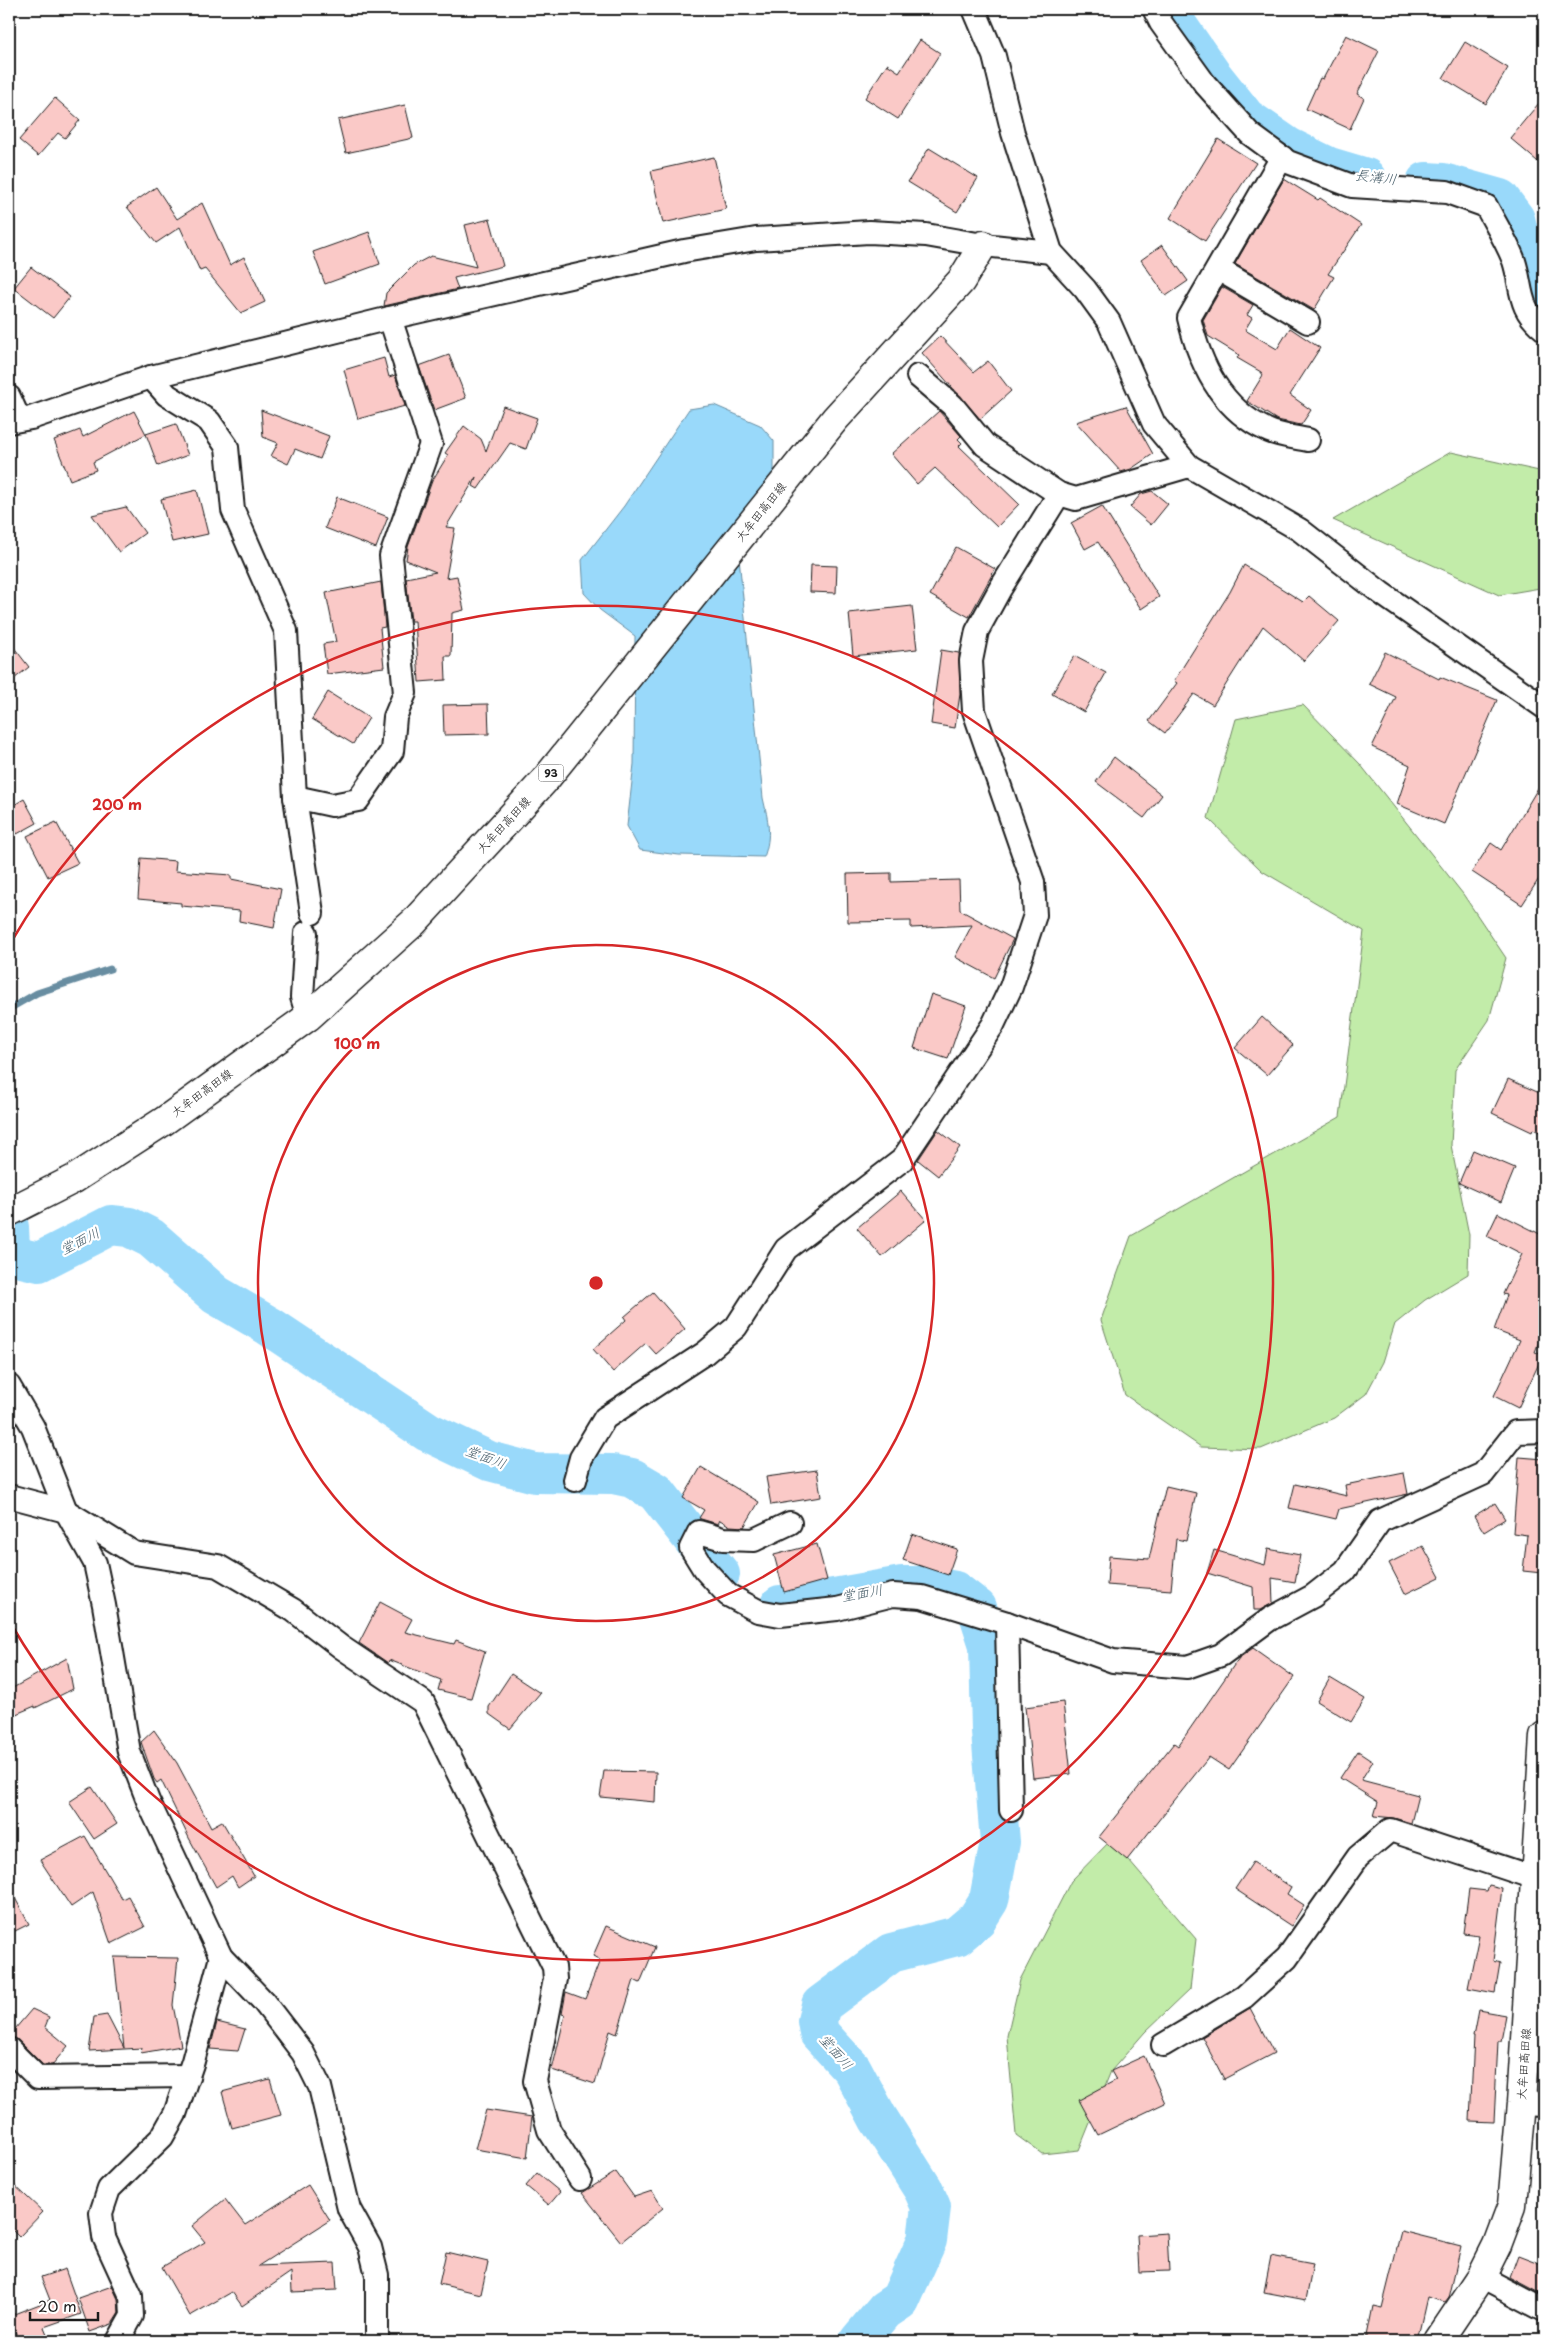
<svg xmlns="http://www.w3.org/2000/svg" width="1553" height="2350" font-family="'Playpen Sans','Klee One',sans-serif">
<rect width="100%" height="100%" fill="#fff"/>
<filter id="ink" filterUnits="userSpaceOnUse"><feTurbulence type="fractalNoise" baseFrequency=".02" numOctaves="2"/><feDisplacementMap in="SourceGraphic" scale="10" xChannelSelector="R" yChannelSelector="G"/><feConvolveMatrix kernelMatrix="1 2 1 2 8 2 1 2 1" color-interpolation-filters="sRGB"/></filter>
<g filter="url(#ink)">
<g fill="#c2eca9" stroke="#6f8462">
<path d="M 1451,452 L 1544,472 L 1544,590 L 1540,588 L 1499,595 L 1333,520 Z"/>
<path d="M 1303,705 L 1360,764 L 1463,894 L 1506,958 L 1489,1020 L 1455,1070 L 1451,1145 L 1469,1235 L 1468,1274 L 1425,1300 L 1395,1324 L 1383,1362 L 1366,1394 L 1334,1418 L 1261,1449 L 1201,1447 L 1125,1395 L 1101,1320 L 1131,1236 L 1340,1117 L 1364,931 L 1262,871 L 1208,818 L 1236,719 Z"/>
<path d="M 1111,1840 L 1196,1939 L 1190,1989 L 1145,2032 L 1111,2071 L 1079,2150 L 1042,2154 L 1016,2135 L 1007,2036 L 1020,1980 L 1071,1881 Z"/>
</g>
<path fill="#99d9fa" stroke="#678da1" d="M 714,405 L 760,425 L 774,441 L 774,487 L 738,548 L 763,798 C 768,820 772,835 764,857 L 679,855 L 640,850 L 627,826 L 634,764 L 635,636 L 600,610 L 584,593 L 582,560 L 624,506 L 689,409 Z"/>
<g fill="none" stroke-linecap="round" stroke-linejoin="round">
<path stroke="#678da1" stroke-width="7" d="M 9,1009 L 37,993 L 110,969"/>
<g stroke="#99d9fa" stroke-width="40">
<path d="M 1166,9 L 1211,74 L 1246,118 L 1288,147 L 1329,167 L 1366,178"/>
<path d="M 1426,182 L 1443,183 L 1500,199 L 1515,219 L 1534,296 L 1544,314"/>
<path d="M 9,1227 L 10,1248 L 21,1258 L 39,1262 L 111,1225 L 129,1227 L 151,1238 L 216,1295 L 269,1326 L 428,1432 L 489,1461 L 535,1473 L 613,1474 L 632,1478 L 656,1492 L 720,1574"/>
<path d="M 780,1605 L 789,1606 L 902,1586 L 928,1586 L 955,1591 L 977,1608 L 989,1645 L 991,1731 L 1000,1842 L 989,1900 L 977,1919 L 957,1936 L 891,1953 L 821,2005 L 817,2021 L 819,2033 L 852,2069 L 878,2118 L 923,2189 L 931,2207 L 927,2240 L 900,2300 L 885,2310 L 859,2341"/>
</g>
</g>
<g fill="#fac9c7" stroke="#1c1c1c">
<path d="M 1346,35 L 1379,51 L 1357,94 L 1364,98 L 1350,129 L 1306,109 L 1320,78 L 1323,79 Z"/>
<path d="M 920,40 L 940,53 L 898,119 L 865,98 L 887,64 L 899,72 Z"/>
<path d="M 1465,42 L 1508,68 L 1486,104 L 1443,78 Z"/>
<path d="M 1544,97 L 1544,167 L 1510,138 Z"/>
<path d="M 55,98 L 80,120 L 65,138 L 58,133 L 38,156 L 19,140 Z"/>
<path d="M 405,105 L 413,138 L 346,153 L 338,120 Z"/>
<path d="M 1218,139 L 1256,163 L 1205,241 L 1170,218 Z"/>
<path d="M 929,148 L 978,178 L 957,212 L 908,182 Z"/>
<path d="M 714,157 L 726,209 L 663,223 L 651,171 Z"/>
<path d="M 1284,179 L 1318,200 L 1320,198 L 1361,225 L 1328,274 L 1334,277 L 1314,310 L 1235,264 Z"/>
<path d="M 156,187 L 177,219 L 202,203 L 230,265 L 244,257 L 265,302 L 241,313 L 205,269 L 200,271 L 180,227 L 156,243 L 127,207 Z"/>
<path d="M 490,219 L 503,266 L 454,278 L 458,289 L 384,306 L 386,293 L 414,265 L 431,256 L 476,267 L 465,225 Z"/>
<path d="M 369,232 L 380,264 L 325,284 L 313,252 Z"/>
<path d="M 1162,245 L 1188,281 L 1166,296 L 1141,260 Z"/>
<path d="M 31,267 L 70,297 L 53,318 L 14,288 Z"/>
<path d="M 1222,287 L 1253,305 L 1247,315 L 1252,318 L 1245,330 L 1277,349 L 1290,328 L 1320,348 L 1290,395 L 1311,410 L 1301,425 L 1277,420 L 1247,401 L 1263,375 L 1261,372 L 1237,358 L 1239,355 L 1208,336 L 1203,320 Z"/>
<path d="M 940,336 L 974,372 L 988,361 L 1011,391 L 980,419 L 922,353 Z"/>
<path d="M 449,355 L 466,398 L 434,410 L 419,366 Z"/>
<path d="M 384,358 L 389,377 L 395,375 L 405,406 L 358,419 L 344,370 Z"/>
<path d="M 503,406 L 537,418 L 526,449 L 510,443 L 478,489 L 473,486 L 476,477 L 446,527 L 455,528 L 446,578 L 457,576 L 464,610 L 452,613 L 451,656 L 445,656 L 446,680 L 419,682 L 415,621 L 411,621 L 406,578 L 436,572 L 406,560 L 408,547 L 432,481 L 448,455 L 445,453 L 464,426 L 481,439 L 486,451 Z"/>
<path d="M 1126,406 L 1153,454 L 1131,469 L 1121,472 L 1076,422 Z"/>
<path d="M 261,410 L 329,436 L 320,459 L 295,449 L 288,464 L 271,456 L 278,443 L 263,437 Z"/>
<path d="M 134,411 L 146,434 L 93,462 L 96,470 L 70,480 L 54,440 L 80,430 L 83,437 Z"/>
<path d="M 939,411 L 961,436 L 958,439 L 962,443 L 959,446 L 1019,504 L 997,527 L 935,468 L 917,484 L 891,454 Z"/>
<path d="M 176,424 L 188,455 L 158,466 L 146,434 Z"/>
<path d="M 197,490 L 208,534 L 172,542 L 161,499 Z"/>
<path d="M 1152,491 L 1168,504 L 1151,525 L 1130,507 L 1141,494 Z"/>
<path d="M 337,497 L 388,517 L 376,548 L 325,528 Z"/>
<path d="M 1102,506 L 1159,597 L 1141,609 L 1098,542 L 1085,549 L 1071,523 Z"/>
<path d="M 126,507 L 145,533 L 119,552 L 92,515 Z"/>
<path d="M 956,547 L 995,569 L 969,617 L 930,595 Z"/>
<path d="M 811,565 L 837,566 L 836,593 L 810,592 Z"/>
<path d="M 1244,565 L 1303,602 L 1309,596 L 1339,621 L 1304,661 L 1263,626 L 1213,705 L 1194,694 L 1165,733 L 1149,721 L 1177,683 L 1174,681 L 1230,592 Z"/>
<path d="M 381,582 L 385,627 L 380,628 L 384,667 L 327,674 L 323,644 L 336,642 L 326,593 Z"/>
<path d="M 912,606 L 917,649 L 853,656 L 849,613 Z"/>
<path d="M 9,641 L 29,667 L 9,683 Z"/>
<path d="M 941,650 L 959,653 L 960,694 L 955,728 L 931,724 Z"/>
<path d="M 1385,652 L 1439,679 L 1440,677 L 1497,700 L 1444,824 L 1397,804 L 1410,765 L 1372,747 L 1396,697 L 1369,684 Z"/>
<path d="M 1074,656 L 1106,673 L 1084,712 L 1052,694 Z"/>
<path d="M 328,692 L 369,718 L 353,744 L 312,719 Z"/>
<path d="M 488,704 L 489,734 L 444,735 L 443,705 Z"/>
<path d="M 1114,757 L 1162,795 L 1144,818 L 1096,782 Z"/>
<path d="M 1544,778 L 1544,871 L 1522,905 L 1472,872 L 1491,843 L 1501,850 Z"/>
<path d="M 24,799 L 37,823 L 17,834 L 9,819 L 9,808 Z"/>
<path d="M 56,822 L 78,863 L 48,877 L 27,836 Z"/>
<path d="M 141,858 L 176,861 L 175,871 L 231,875 L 231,879 L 281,889 L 274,928 L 239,921 L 240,911 L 181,906 L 181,903 L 138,899 Z"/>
<path d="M 891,873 L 891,882 L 959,880 L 960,910 L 1013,939 L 994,978 L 955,957 L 972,925 L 911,928 L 911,921 L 848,922 L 847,874 Z"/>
<path d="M 931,994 L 966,1006 L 948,1059 L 914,1048 Z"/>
<path d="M 1262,1017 L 1293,1045 L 1267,1075 L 1235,1048 Z"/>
<path d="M 1508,1079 L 1544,1095 L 1544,1134 L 1533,1129 L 1532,1132 L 1492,1113 Z"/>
<path d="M 938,1130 L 960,1147 L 938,1176 L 918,1160 Z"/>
<path d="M 1473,1150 L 1515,1168 L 1501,1202 L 1459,1183 Z"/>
<path d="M 901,1191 L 926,1220 L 882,1257 L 857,1228 Z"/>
<path d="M 1498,1213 L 1544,1236 L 1544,1311 L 1537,1326 L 1544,1329 L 1535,1352 L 1543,1355 L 1518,1408 L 1494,1396 L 1520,1340 L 1494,1330 L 1507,1295 L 1503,1294 L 1522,1254 L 1487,1236 Z"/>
<path d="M 653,1292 L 685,1329 L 656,1354 L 646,1343 L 613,1372 L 593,1349 L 626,1320 L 624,1317 Z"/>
<path d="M 1519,1457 L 1544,1459 L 1542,1573 L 1523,1571 L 1527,1535 L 1513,1533 Z"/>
<path d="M 701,1467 L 759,1502 L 744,1527 L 730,1526 L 720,1520 L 718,1524 L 701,1519 L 699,1518 L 704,1510 L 683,1498 Z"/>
<path d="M 817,1470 L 821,1497 L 771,1505 L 766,1477 Z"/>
<path d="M 1404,1473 L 1408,1494 L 1339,1509 L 1336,1519 L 1289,1508 L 1295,1484 L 1347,1496 L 1345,1485 Z"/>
<path d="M 1166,1486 L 1196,1493 L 1186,1541 L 1176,1539 L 1171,1590 L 1107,1585 L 1109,1556 L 1149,1559 Z"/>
<path d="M 1495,1503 L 1505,1519 L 1484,1532 L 1474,1516 Z"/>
<path d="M 912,1534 L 957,1549 L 948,1575 L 903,1560 Z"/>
<path d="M 817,1544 L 827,1580 L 784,1592 L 774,1555 Z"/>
<path d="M 1423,1546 L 1440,1577 L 1405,1594 L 1389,1563 Z"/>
<path d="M 1268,1549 L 1300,1555 L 1295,1582 L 1272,1578 L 1273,1603 L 1260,1610 L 1254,1610 L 1253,1587 L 1207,1573 L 1214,1550 L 1265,1565 Z"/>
<path d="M 380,1602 L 412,1619 L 405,1632 L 454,1644 L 456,1640 L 485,1651 L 471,1698 L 438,1690 L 441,1680 L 389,1660 L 388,1663 L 359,1643 Z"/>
<path d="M 1253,1648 L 1294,1677 L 1229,1770 L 1209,1757 L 1127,1860 L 1099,1837 L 1174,1743 L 1178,1746 L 1239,1658 Z"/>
<path d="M 67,1658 L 73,1689 L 35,1708 L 35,1706 L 9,1717 L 9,1690 Z"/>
<path d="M 511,1674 L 540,1693 L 510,1729 L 489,1714 L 489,1707 Z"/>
<path d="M 1330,1678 L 1365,1699 L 1351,1722 L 1317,1701 Z"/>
<path d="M 1063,1702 L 1071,1774 L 1033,1778 L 1025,1707 Z"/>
<path d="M 154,1730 L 177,1763 L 211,1827 L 222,1821 L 254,1876 L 238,1887 L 232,1876 L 216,1887 L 189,1838 L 161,1780 L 157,1783 L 154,1779 L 141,1742 Z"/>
<path d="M 1358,1751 L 1373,1761 L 1361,1780 L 1418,1795 L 1411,1823 L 1394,1818 L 1374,1816 L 1378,1802 L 1340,1778 Z"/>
<path d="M 604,1771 L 656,1772 L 655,1802 L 600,1797 Z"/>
<path d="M 92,1787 L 117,1824 L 94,1839 L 69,1802 Z"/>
<path d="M 85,1836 L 122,1899 L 128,1896 L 145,1927 L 111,1944 L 93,1892 L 71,1907 L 40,1860 Z"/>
<path d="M 1253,1862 L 1291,1887 L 1287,1894 L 1304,1905 L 1291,1926 L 1235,1889 Z"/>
<path d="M 1489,1885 L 1502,1888 L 1493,1961 L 1500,1963 L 1495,1993 L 1468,1988 L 1479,1935 L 1463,1933 L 1469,1889 L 1487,1891 Z"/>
<path d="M 9,1887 L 29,1924 L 9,1934 Z"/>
<path d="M 606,1926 L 655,1947 L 640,1983 L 634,1980 L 617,2034 L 610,2031 L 595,2084 L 552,2070 L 565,2015 L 562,2014 L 566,1992 L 585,1999 L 600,1960 L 593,1956 Z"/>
<path d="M 114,1957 L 178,1958 L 173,2005 L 181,2046 L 141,2053 L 142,2048 L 89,2051 L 94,2017 L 107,2015 L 124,2048 Z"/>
<path d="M 1250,2008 L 1274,2053 L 1224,2079 L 1202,2037 Z"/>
<path d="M 32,2009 L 49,2017 L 45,2027 L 68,2046 L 52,2065 L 43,2065 L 18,2040 L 9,2036 Z"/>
<path d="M 1478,2010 L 1506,2015 L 1501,2041 L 1498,2041 L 1494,2122 L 1470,2121 L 1474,2036 L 1473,2036 Z"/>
<path d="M 217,2022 L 245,2029 L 238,2051 L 210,2049 Z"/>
<path d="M 1144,2056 L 1165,2103 L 1098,2135 L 1079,2100 L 1116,2080 L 1111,2071 Z"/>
<path d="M 270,2079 L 281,2115 L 232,2128 L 222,2092 Z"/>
<path d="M 486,2110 L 532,2117 L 527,2158 L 475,2149 Z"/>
<path d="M 616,2172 L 634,2197 L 652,2191 L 663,2208 L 621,2242 L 582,2193 Z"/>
<path d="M 537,2173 L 560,2192 L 549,2205 L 526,2186 Z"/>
<path d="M 9,2180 L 43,2212 L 19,2237 L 9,2227 Z"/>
<path d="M 308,2185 L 330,2220 L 258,2266 L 335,2263 L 337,2290 L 292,2292 L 291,2272 L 242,2306 L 232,2292 L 190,2316 L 162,2267 L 205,2242 L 192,2226 L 225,2199 L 245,2225 Z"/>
<path d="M 1401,2231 L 1461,2246 L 1449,2297 L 1445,2302 L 1427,2297 L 1417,2341 L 1366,2341 L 1373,2306 L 1382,2308 Z"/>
<path d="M 1167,2233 L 1169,2271 L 1139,2272 L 1137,2235 Z"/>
<path d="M 446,2252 L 488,2262 L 481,2294 L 439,2284 Z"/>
<path d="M 1518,2255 L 1544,2265 L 1544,2295 L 1510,2277 Z"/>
<path d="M 1271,2256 L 1313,2264 L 1306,2300 L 1264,2292 Z"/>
<path d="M 65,2269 L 81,2314 L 44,2327 L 50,2341 L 19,2341 L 9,2316 L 50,2300 L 41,2277 Z"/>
<path d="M 112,2286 L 118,2299 L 119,2313 L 112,2324 L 90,2332 L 78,2298 Z"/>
</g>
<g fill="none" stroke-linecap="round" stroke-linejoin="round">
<defs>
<g id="minor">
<path d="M 974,9 L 994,56 L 1013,133 L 1051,252 L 1085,289 L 1109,322 L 1154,424 L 1189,466 L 1300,530 L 1381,593 L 1544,707"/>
<path d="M 1154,9 L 1161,23 L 1205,84 L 1250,134 L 1288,162 L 1352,186 L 1447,192 L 1486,206 C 1495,223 1507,242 1514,261 C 1523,289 1517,308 1544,329"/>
<path d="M 1282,157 L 1189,318 C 1200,365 1221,409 1267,430 C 1279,436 1295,437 1308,440"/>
<path d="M 1218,269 L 1308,322"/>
<path d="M 918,376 L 952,405 L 985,445 L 1059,494 L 1076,499 L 1189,466"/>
<path d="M 151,377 L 167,395 L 209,421 L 227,447 L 233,510 L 286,631 L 295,797 L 312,913"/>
<path d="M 9,397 L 19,419"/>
<path d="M 9,422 L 31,418 L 151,377 L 390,318 L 684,251 L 756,239 L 869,232 L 926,235 L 983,245 L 1051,252"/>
<path d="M 295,797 L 332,805 L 358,800 L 392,751 L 395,717 L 405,693 L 391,556 L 431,444 L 390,318"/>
<path d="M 306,933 L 302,997 L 308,1017"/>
<path d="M 9,1386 L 33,1427 L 66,1511 L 95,1563 L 104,1605 L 129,1752 L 148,1801 L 221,1957 L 263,2001 L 303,2053 L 320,2087 L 349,2209 L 370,2247 L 377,2275 L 377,2341"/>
<path d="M 575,1480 L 581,1458 L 605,1418 L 705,1353 L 736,1327 L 786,1249 L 902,1160 L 993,1025 L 1011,987 L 1035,915 L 1033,882 L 974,711 L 971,661 L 977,631 L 1000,589 L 1059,494"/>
<path d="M 9,1496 L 66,1511 L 134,1553 L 218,1566 L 293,1610 L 341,1647 L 423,1702 L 554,1967 L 555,1979 L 535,2081 L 549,2130 L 580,2179"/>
<path d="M 790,1523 L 754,1540 L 723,1539 L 699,1532 L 691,1548 L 704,1569 L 728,1595 L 758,1611 L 780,1615 L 837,1609 L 893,1595 L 922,1597 L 1007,1623 L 1113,1661 L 1187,1667 L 1221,1655 L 1270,1619 L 1313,1596 L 1345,1571 L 1380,1521 L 1483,1474 L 1516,1432 L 1544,1431"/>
<path d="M 1007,1623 L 1011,1810"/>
<path d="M 1163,2045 L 1244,1997 L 1287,1958 L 1358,1857 L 1390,1830 L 1535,1878"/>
<path d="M 9,2049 L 38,2078 L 188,2076"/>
<path d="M 1521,2103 L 1544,2104"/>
<path d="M 1481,2277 L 1544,2310"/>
<path d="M 118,2341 L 132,2316 L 131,2296 L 104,2237 L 101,2213 L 109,2189 L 162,2137 L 175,2114 L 193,2061 L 221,1957"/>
</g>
<g id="primary">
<path d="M 9,1212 L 74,1179 L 164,1121 L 308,1017 L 414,922 L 545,780 L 835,419 L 961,281 L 983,245"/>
<path d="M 1438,2341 L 1481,2277 L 1497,2245 L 1512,2205 L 1521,2103 L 1544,1736"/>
</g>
</defs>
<use href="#minor" stroke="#1c1c1c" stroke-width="26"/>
<use href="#primary" stroke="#1c1c1c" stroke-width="31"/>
<use href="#minor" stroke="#fff" stroke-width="22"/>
<use href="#primary" stroke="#fff" stroke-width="28"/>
</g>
</g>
<g fill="none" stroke="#d62828" stroke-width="2.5">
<circle cx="596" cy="1283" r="338"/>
<path d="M10 944A677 677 0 1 1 10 1622"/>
</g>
<g text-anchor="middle" stroke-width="4.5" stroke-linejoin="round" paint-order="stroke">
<rect fill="#fff" stroke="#606060" stroke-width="1" x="538.5" y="764.5" width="25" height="17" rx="4"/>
<g font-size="11" font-weight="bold" fill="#1c1c1c">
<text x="551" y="777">93</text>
</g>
<g font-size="12" fill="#1c1c1c" stroke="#fff">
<text transform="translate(761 512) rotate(-51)" y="4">大牟田高田線</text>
<text transform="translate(504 825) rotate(-47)" y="4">大牟田高田線</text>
<text transform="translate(202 1093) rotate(-36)" y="4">大牟田高田線</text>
<text transform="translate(1524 2064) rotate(-86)" y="4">大牟田高田線</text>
</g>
<g font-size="14" font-style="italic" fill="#485e6a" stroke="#fff">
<text transform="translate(1376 177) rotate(7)" y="5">長溝川</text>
<text transform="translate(80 1241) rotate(-27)" y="5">堂面川</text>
<text transform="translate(486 1457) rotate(21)" y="5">堂面川</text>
<text transform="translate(862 1593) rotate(-10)" y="5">堂面川</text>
<text transform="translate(836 2052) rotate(49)" y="5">堂面川</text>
</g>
</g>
<circle cx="596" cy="1283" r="8" fill="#d62828" stroke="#fff" stroke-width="2.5"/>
<g font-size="15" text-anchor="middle" font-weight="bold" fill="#d62828" stroke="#fff" stroke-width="4.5" stroke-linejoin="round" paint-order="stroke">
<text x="117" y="810">200 m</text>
<text x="357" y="1049">100 m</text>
</g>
<rect width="1553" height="2350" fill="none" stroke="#fff" stroke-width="30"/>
<rect x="15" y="15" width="1523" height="2320" fill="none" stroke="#1c1c1c" stroke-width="2" filter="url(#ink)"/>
<path d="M30 2312v8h68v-8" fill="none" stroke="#1c1c1c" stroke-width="2.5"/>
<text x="38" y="2312" font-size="15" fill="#1c1c1c" stroke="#ffffff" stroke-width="4" paint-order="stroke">20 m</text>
</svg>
